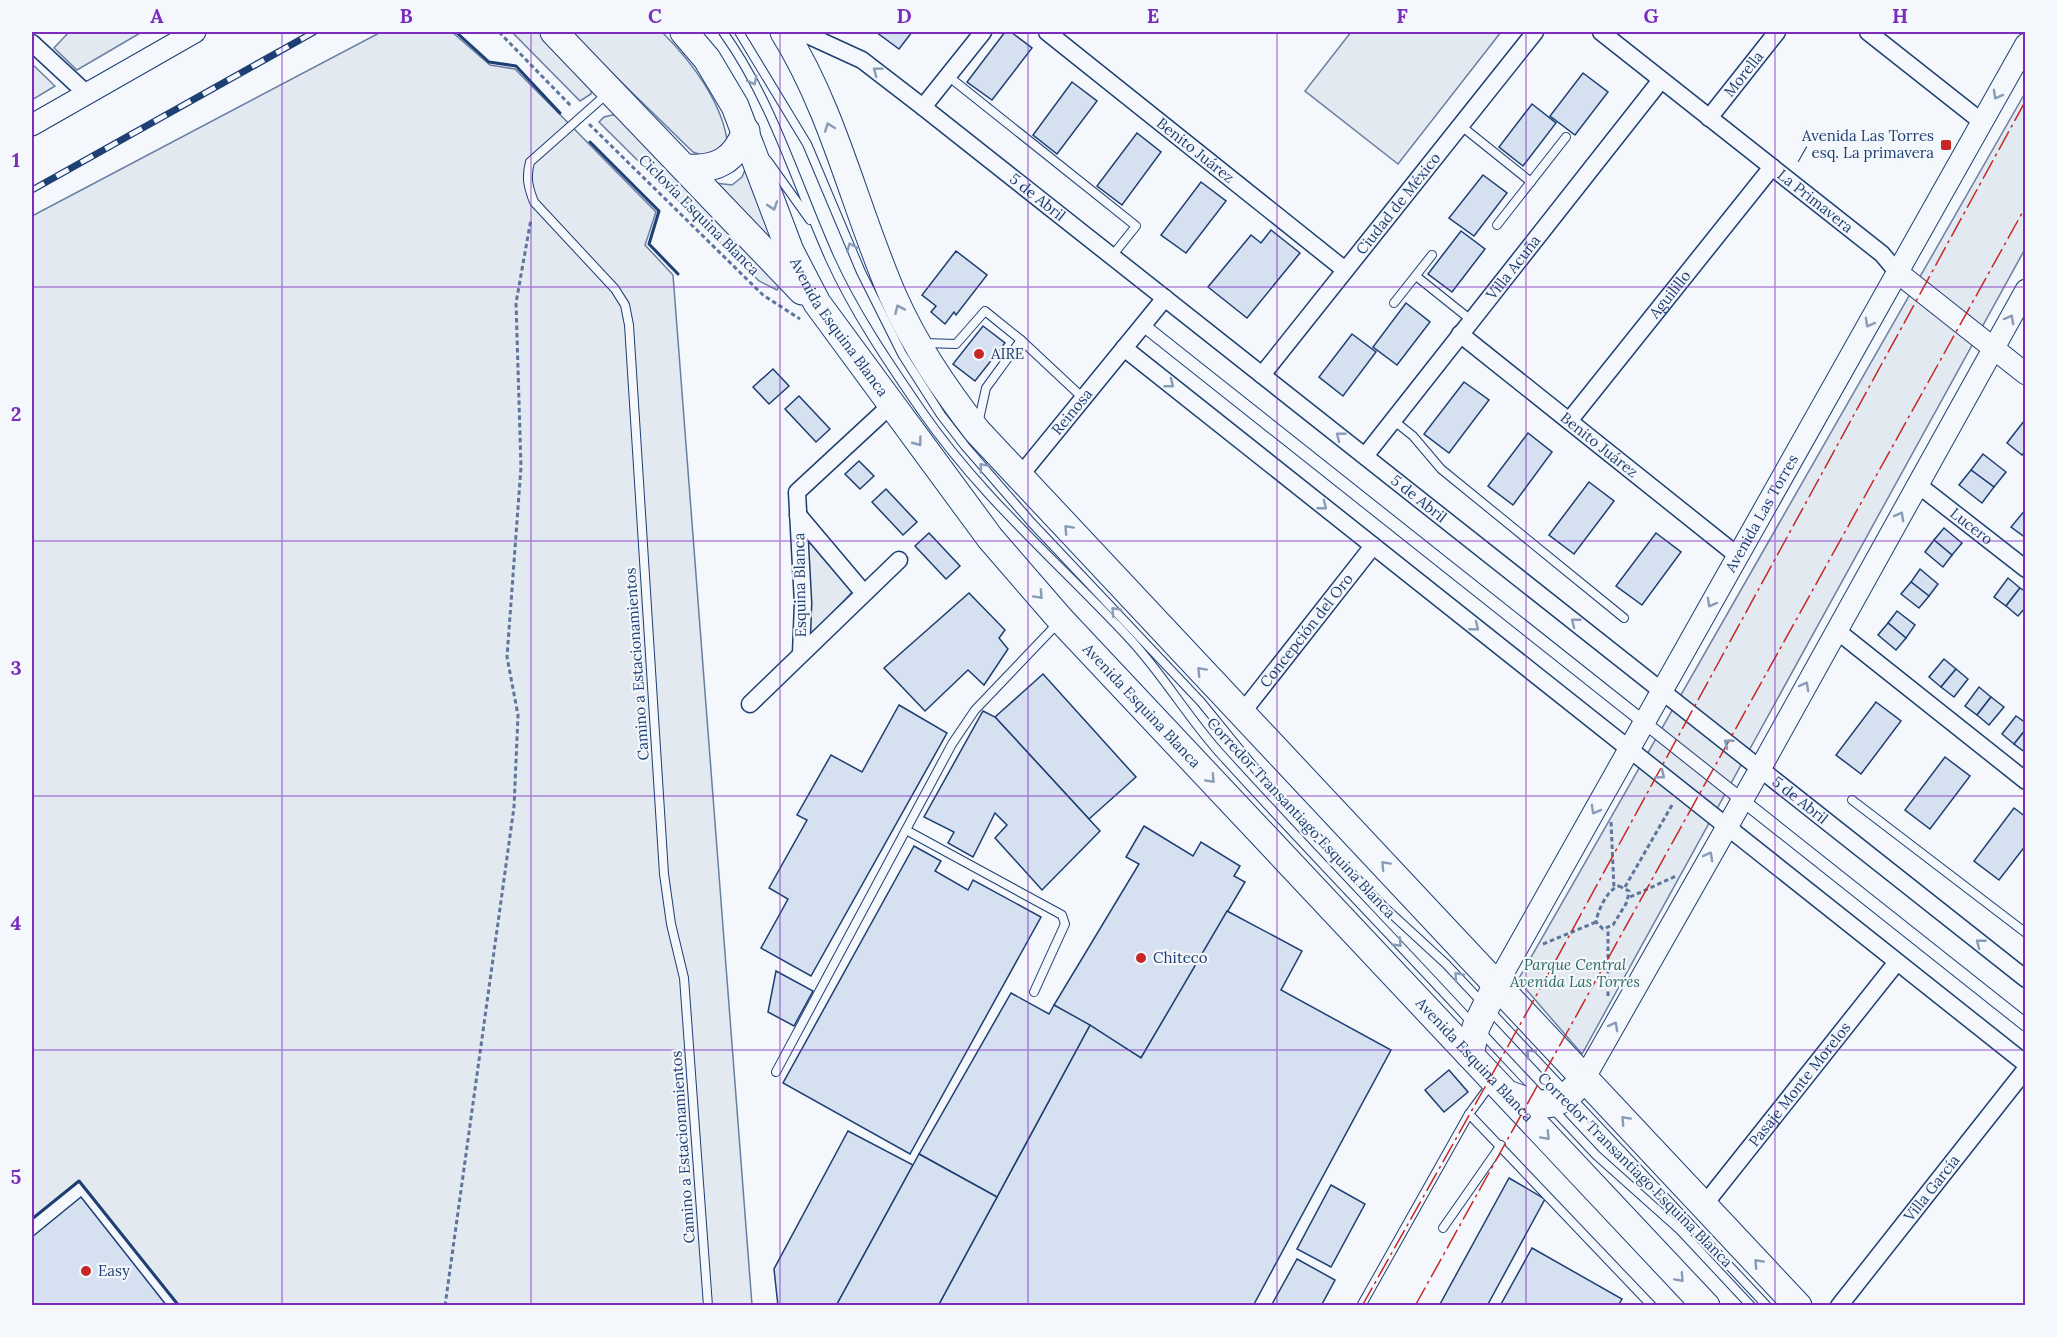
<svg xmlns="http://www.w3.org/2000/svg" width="2057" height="1337" font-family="Lora,serif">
<rect width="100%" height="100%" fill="#f4f7fb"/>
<g fill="#e3e9f0" stroke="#687fa3" stroke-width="1.5">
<path d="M 69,32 L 142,32 L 77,70 L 54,48 Z"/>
<path d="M 381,32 L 452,32 L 490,65 L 515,69 L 656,212 L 645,245 L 673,275 L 752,1305 L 179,1305 L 80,1181 L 32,1219 L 32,216 Z"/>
<path d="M 512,32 L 541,32 L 592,82 L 591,94 L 580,101 Z"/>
<path d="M 570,32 L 662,32 C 692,62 724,104 728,147 L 706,157 L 693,152 Z"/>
<path d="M 1351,32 L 1501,32 L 1398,164 L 1305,91 Z"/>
<path d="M 32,64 L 55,86 L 32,100 Z"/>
<path d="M 2025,93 L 2025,249 L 1582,1054 L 1518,980 Z"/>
<path d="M 621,113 L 784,278 L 777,290 L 759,281 L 599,122 L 604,117 Z"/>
<path d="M 747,165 L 775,240 L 768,242 L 715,183 L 732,185 L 742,177 Z"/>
<path d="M 805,537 L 852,592 L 810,637 Z"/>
</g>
<g fill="#d5e0f0" stroke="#1d3f73" stroke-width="1.5">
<path d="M 876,32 L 912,32 L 899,49 Z"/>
<path d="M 1005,32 L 1011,32 L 1032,48 L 992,100 L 967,82 Z"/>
<path d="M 1583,73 L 1608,92 L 1575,135 L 1550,116 Z"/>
<path d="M 1072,82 L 1097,101 L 1057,154 L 1033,135 Z"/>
<path d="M 1532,104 L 1556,123 L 1523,166 L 1499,147 Z"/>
<path d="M 1137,133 L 1161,152 L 1122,205 L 1097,186 Z"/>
<path d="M 1483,175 L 1507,193 L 1474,236 L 1449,218 Z"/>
<path d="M 1201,182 L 1226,201 L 1186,253 L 1161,235 Z"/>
<path d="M 1271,230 L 1300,253 L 1247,318 L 1208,287 L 1251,235 L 1261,243 Z"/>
<path d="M 1461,231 L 1485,249 L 1452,292 L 1428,274 Z"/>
<path d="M 956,251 L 987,275 L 956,315 L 954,312 L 945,324 L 931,312 L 936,306 L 922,295 Z"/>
<path d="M 1406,303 L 1430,322 L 1397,365 L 1373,347 Z"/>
<path d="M 983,326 L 1005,343 L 975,381 L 953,364 Z"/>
<path d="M 1352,334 L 1376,352 L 1343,396 L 1319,377 Z"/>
<path d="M 773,369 L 789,386 L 769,404 L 753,387 Z"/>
<path d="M 1464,382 L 1489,400 L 1449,453 L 1424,434 Z"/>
<path d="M 799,396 L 830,429 L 816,442 L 785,409 Z"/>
<path d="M 2024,421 L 2026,450 L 2022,455 L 2007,443 Z"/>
<path d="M 1528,433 L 1552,452 L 1513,505 L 1488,486 Z"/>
<path d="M 1983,454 L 2006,472 L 1994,487 L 1971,470 Z"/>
<path d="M 859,461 L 874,476 L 860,489 L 845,474 Z"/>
<path d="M 1971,470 L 1994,487 L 1982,503 L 1959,485 Z"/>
<path d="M 1589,482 L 1614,501 L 1574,554 L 1549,535 Z"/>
<path d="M 886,489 L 917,522 L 903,535 L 872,502 Z"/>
<path d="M 2026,509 L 2026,538 L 2011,527 Z"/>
<path d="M 1944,528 L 1962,543 L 1952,555 L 1934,540 Z"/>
<path d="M 929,533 L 960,566 L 946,579 L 915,546 Z"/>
<path d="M 1656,533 L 1681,552 L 1642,605 L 1616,586 Z"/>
<path d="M 1934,540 L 1952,555 L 1943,567 L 1925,552 Z"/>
<path d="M 1920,569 L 1938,584 L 1929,596 L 1911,582 Z"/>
<path d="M 2008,578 L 2020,588 L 2006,606 L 1994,597 Z"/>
<path d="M 1911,582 L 1929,596 L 1919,608 L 1901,594 Z"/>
<path d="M 2020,588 L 2026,592 L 2026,607 L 2018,616 L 2006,606 Z"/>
<path d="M 969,593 L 1005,630 L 999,638 L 1008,649 L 984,685 L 968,670 L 925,711 L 884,668 Z"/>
<path d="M 1897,611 L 1915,625 L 1906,638 L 1888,623 Z"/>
<path d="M 1888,623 L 1906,638 L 1896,650 L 1878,635 Z"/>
<path d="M 1944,659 L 1956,669 L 1941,687 L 1929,677 Z"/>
<path d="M 1956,669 L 1968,679 L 1954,697 L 1941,687 Z"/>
<path d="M 1043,674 L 1136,777 L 1089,819 L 995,717 Z"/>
<path d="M 1979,687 L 1991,697 L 1977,715 L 1965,706 Z"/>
<path d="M 1991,697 L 2004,707 L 1989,725 L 1977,715 Z"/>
<path d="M 1876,702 L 1901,721 L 1861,774 L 1836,755 Z"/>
<path d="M 899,705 L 947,733 L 811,976 L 761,948 L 788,899 L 769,888 L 807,820 L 797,815 L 831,755 L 862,772 Z"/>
<path d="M 983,711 L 995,717 L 1100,831 L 1042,890 L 995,838 L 1007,825 L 995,813 L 973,857 L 948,843 L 954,832 L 924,817 Z"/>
<path d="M 2016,716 L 2026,723 L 2026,729 L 2014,744 L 2002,734 Z"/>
<path d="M 2026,729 L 2026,753 L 2014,744 Z"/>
<path d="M 1945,757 L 1970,776 L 1930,829 L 1905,810 Z"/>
<path d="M 2014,808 L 2026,817 L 2026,845 L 1999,880 L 1974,861 Z"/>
<path d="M 1144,826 L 1193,856 L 1201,842 L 1240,866 L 1234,876 L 1245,882 L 1141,1058 L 1054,1005 L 1139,864 L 1126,857 Z"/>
<path d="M 914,846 L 941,861 L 935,871 L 968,890 L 973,880 L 1041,917 L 910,1154 L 783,1083 Z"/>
<path d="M 1227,911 L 1302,951 L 1281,990 L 1391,1050 L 1253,1306 L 938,1306 L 1090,1025 L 1141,1058 Z"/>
<path d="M 776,971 L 813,991 L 794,1026 L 768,1012 Z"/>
<path d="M 1011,993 L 1049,1014 L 1054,1005 L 1090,1025 L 997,1197 L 919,1154 Z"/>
<path d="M 1449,1070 L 1468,1092 L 1444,1112 L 1425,1090 Z"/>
<path d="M 848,1131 L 913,1165 L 836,1306 L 778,1306 L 774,1269 Z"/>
<path d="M 919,1154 L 997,1197 L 938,1306 L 836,1306 Z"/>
<path d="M 1509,1178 L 1545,1199 L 1487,1306 L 1439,1306 Z"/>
<path d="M 1331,1185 L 1365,1204 L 1331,1267 L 1297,1249 Z"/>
<path d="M 81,1197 L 167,1306 L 32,1306 L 32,1237 Z"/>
<path d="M 1532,1248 L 1622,1299 L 1618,1306 L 1500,1306 Z"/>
<path d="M 1297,1259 L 1335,1280 L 1321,1306 L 1271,1306 Z"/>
</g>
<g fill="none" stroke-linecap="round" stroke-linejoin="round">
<defs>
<g id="service">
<path d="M 723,32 C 772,100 796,183 830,259 C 854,312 888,362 921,410 C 980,496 1058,562 1129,638 C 1162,673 1186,715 1218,751 C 1301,843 1388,932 1472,1023"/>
<path d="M 739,32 L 807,144 L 861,272 L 902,354 L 941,415 L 965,446 L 1031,522 L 1201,702 L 1275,793 L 1383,906 L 1446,964 L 1767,1306"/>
<path d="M 948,76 L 1136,226 L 1112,256"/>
<path d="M 609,92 L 530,162 C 526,177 528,187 534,202 L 615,289 L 625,305 L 629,325 L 664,874 L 671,924 L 684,978 L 708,1306"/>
<path d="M 1460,125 L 1531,182"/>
<path d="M 767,160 L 810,220"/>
<path d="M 1497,225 L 1566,137"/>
<path d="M 1416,276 L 1471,320"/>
<path d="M 1394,303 L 1432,255"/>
<path d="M 924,343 L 956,344 L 985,311 L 1021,340"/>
<path d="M 1393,420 L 1413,436 L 1441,469 L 1624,618"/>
<path d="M 978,424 L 986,388 L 1021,340 L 1083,398"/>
<path d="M 1852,800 L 2026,933"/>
<path d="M 906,830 L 1062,915 L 1065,924 L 1034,992"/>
<path d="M 1481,1032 L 1540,1095"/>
<path d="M 776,1072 L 952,744 L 975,710 L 1059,622"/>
<path d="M 1553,1109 L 1596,1155 L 1680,1230 L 1751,1306"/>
<path d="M 1469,1114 L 1652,1306"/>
<path d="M 1443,1228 L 1501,1145"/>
<path d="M 1361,1306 L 1469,1114 L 1491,1084"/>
</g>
<path id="pedestrian" d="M 1143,325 L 2026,1025"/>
<g id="minor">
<path id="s1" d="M 801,32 L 862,60 L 923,107 L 2026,979"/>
<path id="s2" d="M 1047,32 L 1345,270"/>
<path id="s3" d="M 1601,32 L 1882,254 L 1897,272"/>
<path d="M 1868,32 L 1982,122"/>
<path d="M 32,43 L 87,94"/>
<path d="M 923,107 L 983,32"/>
<path id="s4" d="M 1709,118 L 1777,32"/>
<path id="s5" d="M 1460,334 L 1738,556"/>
<path d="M 1124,348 L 2026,1064"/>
<path id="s6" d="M 1262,375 L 1535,32"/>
<path id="s7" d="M 1569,421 L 1772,167"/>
<path id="s8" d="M 1365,456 L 1661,80"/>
<path id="s9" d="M 1019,477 L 1165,298"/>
<path id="s10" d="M 1917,484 L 2026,569"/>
<path d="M 798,515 L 863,592"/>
<path d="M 1836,630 L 2026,781"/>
<path d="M 801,654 L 803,603 L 797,492 L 891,405"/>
<path d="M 750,704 L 899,560"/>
<path id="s11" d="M 1241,714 L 1373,546"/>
<path id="s12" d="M 1704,1205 L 1897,962"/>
<path id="s13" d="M 1839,1306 L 2026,1069"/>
</g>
<g id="tertiary">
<path d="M 32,125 L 195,32"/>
<path d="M 1897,272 L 2026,374"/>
<path id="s14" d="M 1497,984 L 2026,44"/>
<path d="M 1585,1077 L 1760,769 L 2026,290"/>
</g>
<g id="primary">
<path d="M 554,32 L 802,291"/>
<path id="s15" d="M 684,32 L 707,59 L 735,106 L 790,251 L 817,303 L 990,538 L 1061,620 L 1706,1306"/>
<path d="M 784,32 C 834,112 855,209 893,296 C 915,346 944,388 977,431 L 1798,1306"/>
<path d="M 687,168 C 717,170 735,160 746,131"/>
<path d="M 1470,1055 L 1476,1027 L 1497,984"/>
<path d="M 1510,1095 C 1547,1109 1559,1109 1585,1077"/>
</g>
</defs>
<use href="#service" stroke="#1d3f73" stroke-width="10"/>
<use href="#pedestrian" stroke="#1d3f73" stroke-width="14"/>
<use href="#minor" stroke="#1d3f73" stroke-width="19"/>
<use href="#tertiary" stroke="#1d3f73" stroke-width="23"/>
<use href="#primary" stroke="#1d3f73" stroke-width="29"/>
<g stroke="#5e769c" stroke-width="3" stroke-dasharray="4.5 3" stroke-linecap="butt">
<path d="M 499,32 L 572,107"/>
<path d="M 589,124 L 763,295 L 800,319"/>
<path d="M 1611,822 L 1614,888"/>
<path d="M 1619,886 L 1629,891 L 1627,902 L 1613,925 L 1603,929 L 1596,922 C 1598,910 1607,890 1619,886 Z"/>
<path d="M 1625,887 L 1672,805"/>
<path d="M 1630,897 L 1676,876"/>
<path d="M 1543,944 L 1596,922"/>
<path d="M 1608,996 L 1608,929"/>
<path d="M 445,1306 L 514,807 L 518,715 L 507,657 L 521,467 L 516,303 L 531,219"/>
</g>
<use href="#service" stroke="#f4f7fb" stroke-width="8"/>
<use href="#pedestrian" stroke="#f4f7fb" stroke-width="12"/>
<use href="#minor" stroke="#f4f7fb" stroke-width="16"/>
<use href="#tertiary" stroke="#f4f7fb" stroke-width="21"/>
<use href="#primary" stroke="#f4f7fb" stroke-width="27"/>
<defs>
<path id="rail" d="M 32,190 L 314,32"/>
</defs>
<use href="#rail" stroke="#1d3f73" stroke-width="7"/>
<use href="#rail" stroke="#f4f7fb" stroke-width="4.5" stroke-dasharray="14" stroke-linecap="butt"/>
<g stroke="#1d3f73" stroke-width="3">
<path d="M 456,32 L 489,62 L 516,66 L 560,113"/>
<path d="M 590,142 L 659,211 L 649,244 L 678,274"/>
<path d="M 32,1219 L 79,1181 L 179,1306"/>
</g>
<g stroke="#c62828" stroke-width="1.5" stroke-dasharray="21 4.5 3 4.5" stroke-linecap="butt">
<path d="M 1362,1306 L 1545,980 L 2026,100"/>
<path d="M 1415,1306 L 2026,206"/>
</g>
</g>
<defs><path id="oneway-chevron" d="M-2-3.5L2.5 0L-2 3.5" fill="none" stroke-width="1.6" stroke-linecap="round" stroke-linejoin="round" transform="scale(1.5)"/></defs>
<g stroke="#889bb7">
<use href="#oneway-chevron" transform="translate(877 71) rotate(-143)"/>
<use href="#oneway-chevron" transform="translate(753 81) rotate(63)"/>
<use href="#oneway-chevron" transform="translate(1997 95) rotate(119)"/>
<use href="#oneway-chevron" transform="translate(829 127) rotate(-110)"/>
<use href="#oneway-chevron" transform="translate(773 206) rotate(71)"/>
<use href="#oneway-chevron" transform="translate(851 247) rotate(-112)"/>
<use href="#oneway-chevron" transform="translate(899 309) rotate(-114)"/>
<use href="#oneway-chevron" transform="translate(2010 319) rotate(-61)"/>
<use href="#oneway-chevron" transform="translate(1869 323) rotate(119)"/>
<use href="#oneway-chevron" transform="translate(1170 384) rotate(38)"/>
<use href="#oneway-chevron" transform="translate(1340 436) rotate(-142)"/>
<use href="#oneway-chevron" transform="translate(918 442) rotate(53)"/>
<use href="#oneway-chevron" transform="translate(983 467) rotate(-130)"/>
<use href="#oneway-chevron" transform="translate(1323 506) rotate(38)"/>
<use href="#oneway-chevron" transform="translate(1900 516) rotate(-61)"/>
<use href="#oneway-chevron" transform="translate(1068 529) rotate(-133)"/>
<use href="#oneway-chevron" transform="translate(1039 595) rotate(47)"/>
<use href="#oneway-chevron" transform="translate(1711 603) rotate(119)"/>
<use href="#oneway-chevron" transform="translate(1115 611) rotate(-133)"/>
<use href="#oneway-chevron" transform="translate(1575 622) rotate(-142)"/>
<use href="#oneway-chevron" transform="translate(1475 627) rotate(39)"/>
<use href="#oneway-chevron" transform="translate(1201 671) rotate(-133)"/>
<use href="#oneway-chevron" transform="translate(1805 686) rotate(-61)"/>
<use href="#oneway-chevron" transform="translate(1728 743) rotate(-142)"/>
<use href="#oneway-chevron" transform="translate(1661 775) rotate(39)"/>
<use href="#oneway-chevron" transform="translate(1211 779) rotate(47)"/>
<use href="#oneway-chevron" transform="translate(1595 810) rotate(119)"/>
<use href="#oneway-chevron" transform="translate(1709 856) rotate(-61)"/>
<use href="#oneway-chevron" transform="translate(1385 865) rotate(-133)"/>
<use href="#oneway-chevron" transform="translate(1398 943) rotate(47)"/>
<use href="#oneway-chevron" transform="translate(1980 943) rotate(-142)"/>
<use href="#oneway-chevron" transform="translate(1458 976) rotate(-133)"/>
<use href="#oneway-chevron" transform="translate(1614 1026) rotate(-61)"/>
<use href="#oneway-chevron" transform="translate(1530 1053) rotate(-133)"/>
<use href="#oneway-chevron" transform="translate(1625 1120) rotate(-133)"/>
<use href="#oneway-chevron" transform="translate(1546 1136) rotate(47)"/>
<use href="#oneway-chevron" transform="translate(1758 1263) rotate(-133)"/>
<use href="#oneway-chevron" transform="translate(1680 1278) rotate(47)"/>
</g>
<path fill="none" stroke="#7b2cbf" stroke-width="1.5" stroke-opacity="0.55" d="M 282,32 L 282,1306M 531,32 L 531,1306M 780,32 L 780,1306M 1028,32 L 1028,1306M 1277,32 L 1277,1306M 1526,32 L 1526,1306M 1775,32 L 1775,1306M 32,287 L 2026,287M 32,541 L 2026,541M 32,796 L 2026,796M 32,1050 L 2026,1050"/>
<g fill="#c62828" stroke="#f4f7fb" stroke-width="2">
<rect x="1940" y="139" width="12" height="12" rx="3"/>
<circle cx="979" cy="354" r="6"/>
<circle cx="1141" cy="958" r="6"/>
<circle cx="86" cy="1271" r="6"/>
</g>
<g text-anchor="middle" stroke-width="4.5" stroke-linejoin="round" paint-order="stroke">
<g font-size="15" fill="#1d3f73" stroke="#f4f7fb">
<text dy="5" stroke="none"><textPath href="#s4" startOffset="56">Morella</textPath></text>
<text dy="5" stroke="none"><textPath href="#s2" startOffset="190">Benito Juárez</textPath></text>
<text dy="5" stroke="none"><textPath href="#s1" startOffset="290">5 de Abril</textPath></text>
<text dy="5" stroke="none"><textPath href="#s3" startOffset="273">La Primavera</textPath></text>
<text dy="5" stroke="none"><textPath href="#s6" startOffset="219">Ciudad de México</textPath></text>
<text transform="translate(699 215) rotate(45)" y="5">Ciclovía Esquina Blanca</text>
<text dy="5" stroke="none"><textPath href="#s8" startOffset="240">Villa Acuña</textPath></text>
<text dy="5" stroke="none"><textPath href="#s7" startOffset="162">Aguilillo</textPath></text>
<text dy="5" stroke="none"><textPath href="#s15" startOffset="336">Avenida Esquina Blanca</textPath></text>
<text dy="5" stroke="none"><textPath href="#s9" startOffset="84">Reinosa</textPath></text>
<text dy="5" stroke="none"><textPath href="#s5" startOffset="178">Benito Juárez</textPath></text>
<text dy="5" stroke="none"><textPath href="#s1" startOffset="776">5 de Abril</textPath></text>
<text dy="5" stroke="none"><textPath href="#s14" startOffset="540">Avenida Las Torres</textPath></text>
<text dy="5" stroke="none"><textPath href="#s10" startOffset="69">Lucero</textPath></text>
<text transform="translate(800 585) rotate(-91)" y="5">Esquina Blanca</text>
<text dy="5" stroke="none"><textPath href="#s11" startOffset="106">Concepción del Oro</textPath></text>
<text transform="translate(637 664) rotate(-94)" y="5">Camino a Estacionamientos</text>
<text dy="5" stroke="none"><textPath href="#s15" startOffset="822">Avenida Esquina Blanca</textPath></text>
<text dy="5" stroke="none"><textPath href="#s1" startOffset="1262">5 de Abril</textPath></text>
<text transform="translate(1301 818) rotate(47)" y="5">Corredor Transantiago Esquina Blanca</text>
<text dy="5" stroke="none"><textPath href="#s15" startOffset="1308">Avenida Esquina Blanca</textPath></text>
<text dy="5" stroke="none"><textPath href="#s12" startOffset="154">Pasaje Monte Morelos</textPath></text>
<text transform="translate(683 1147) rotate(-94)" y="5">Camino a Estacionamientos</text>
<text transform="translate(1635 1170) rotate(45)" y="5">Corredor Transantiago Esquina Blanca</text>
<text dy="5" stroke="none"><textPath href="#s13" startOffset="150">Villa García</textPath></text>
</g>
<g font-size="15" fill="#1d3f73" stroke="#f4f7fb" text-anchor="start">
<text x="1934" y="141" text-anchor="end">Avenida Las Torres<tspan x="1934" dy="17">/ esq. La primavera</tspan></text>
<text x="991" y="359">AIRE</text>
<text x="1153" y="963">Chiteco</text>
<text x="98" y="1276">Easy</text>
</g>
<g font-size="15" font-style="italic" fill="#2c6c60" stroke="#f4f7fb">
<text x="1575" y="970">Parque Central<tspan x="1575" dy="17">Avenida Las Torres</tspan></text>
</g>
</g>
<rect width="2057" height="1337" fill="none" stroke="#f4f7fb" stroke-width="66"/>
<rect x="33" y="33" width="1991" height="1271" fill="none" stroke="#7b2cbf" stroke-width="2"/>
<g font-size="20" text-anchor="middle" font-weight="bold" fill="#7b2cbf">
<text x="157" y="23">A</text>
<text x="406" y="23">B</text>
<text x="655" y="23">C</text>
<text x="904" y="23">D</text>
<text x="1153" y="23">E</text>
<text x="1402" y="23">F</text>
<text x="1651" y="23">G</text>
<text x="1900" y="23">H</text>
<text x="16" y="167">1</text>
<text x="16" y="421">2</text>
<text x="16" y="675">3</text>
<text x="16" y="930">4</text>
<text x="16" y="1184">5</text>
</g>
</svg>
